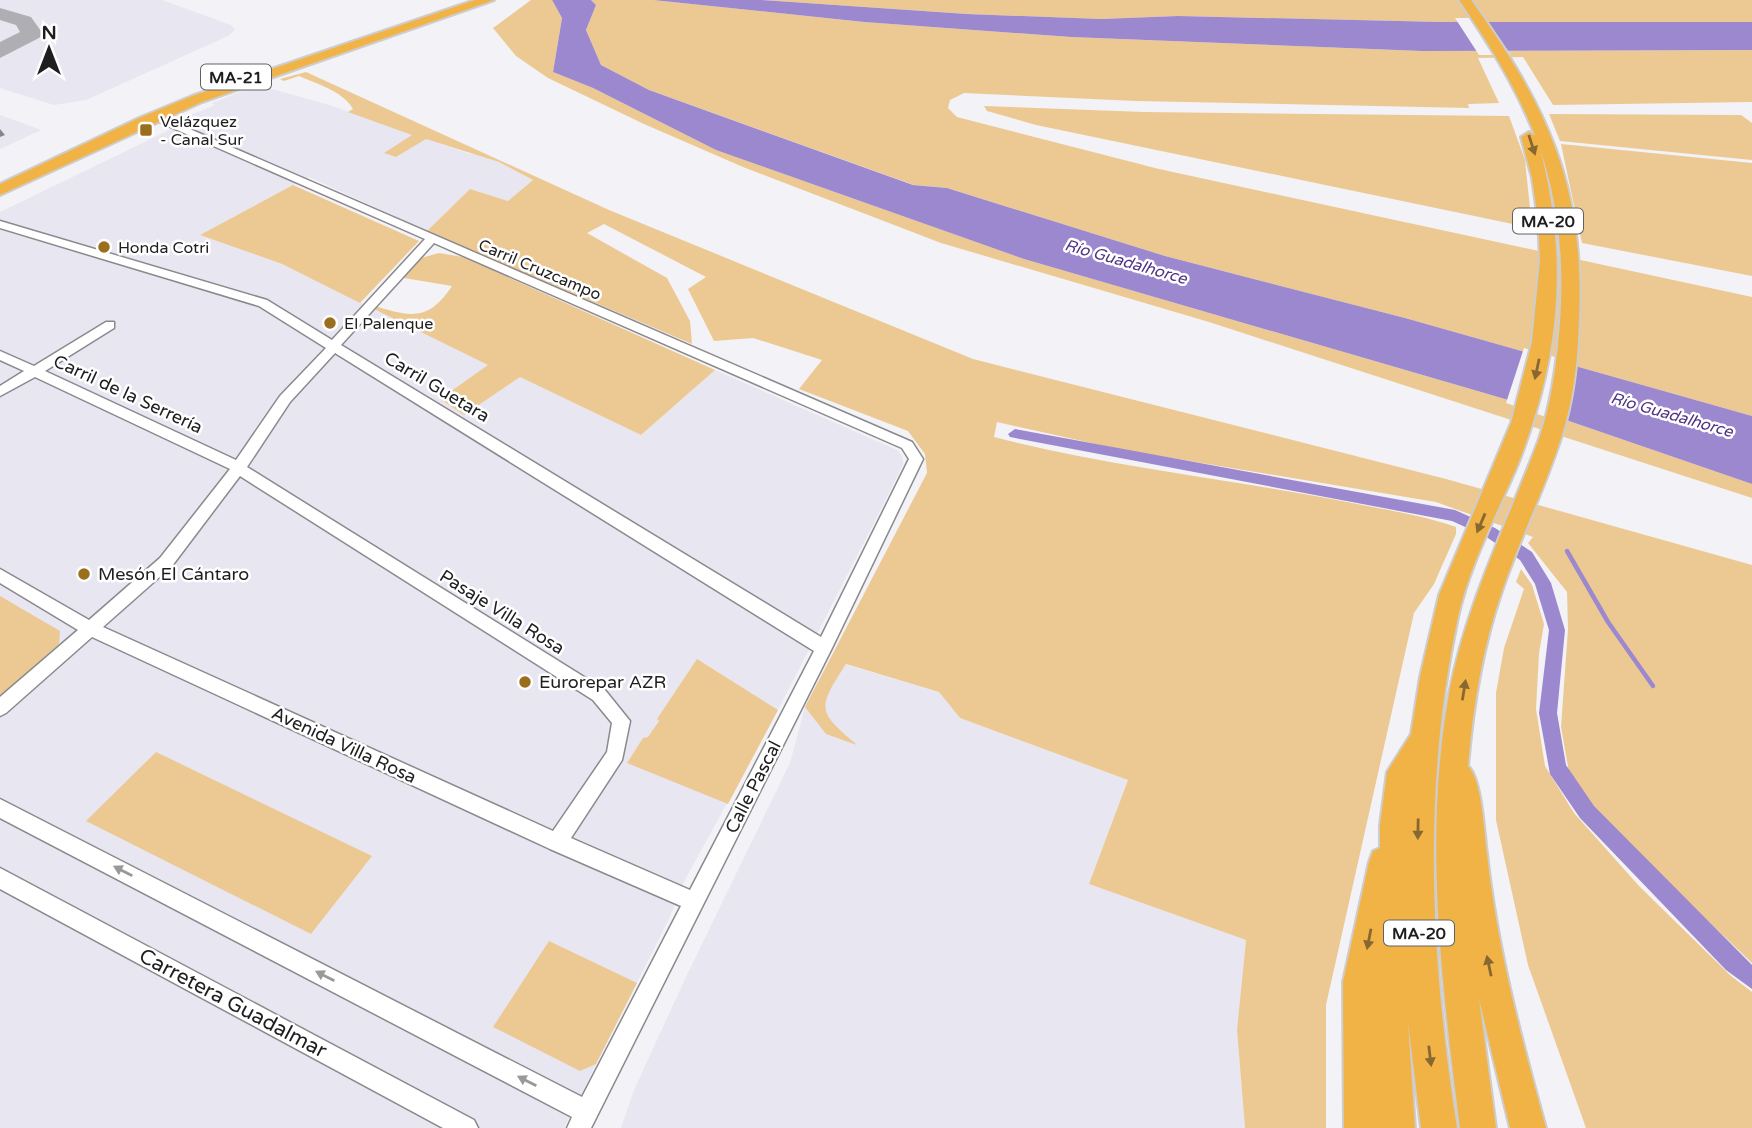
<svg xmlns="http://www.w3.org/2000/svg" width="1752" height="1128" font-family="'Varela Round',sans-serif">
<rect width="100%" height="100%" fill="#f3f2f6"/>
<g fill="#e8e6f1">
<path d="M 0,0 L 162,0 L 231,25 L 235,30 L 228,36 L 86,100 L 54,105 L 0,88 Z"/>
<path d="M 258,85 L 329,105 L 470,154 L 476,154 L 499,162 L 533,180 L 508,201 L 470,189 L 427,231 L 309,177 L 200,235 L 282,264 L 489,365 L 440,399 L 464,414 L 520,377 L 641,435 L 715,370 L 897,450 L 902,456 L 903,464 L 881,509 L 778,710 L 685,880 L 668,921 L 564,1128 L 0,1128 L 0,212 L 186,122 L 184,120 L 188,118 L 186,117 L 215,105 L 212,103 Z"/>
<path d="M 0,115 L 41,130 L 0,149 Z"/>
<path d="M 830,660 L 939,692 L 960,718 L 1128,780 L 1089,884 L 1246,940 L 1237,1030 L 1245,1128 L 621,1128 L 634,1090 L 685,979 L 790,763 L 805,707 Z"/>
</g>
<g fill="#ecc993">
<path d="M 531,0 L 552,0 L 562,18 L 553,72 L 593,88 L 716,150 L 1024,259 L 1505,399 L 1752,484 L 1752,498 L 1209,322 L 941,243 L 743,167 L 644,124 L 548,78 L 516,56 L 493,28 Z"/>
<path d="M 591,0 L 653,0 L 864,22 L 1071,37 L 1422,51 L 1752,50 L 1752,102 L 1553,105 L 1523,57 L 1478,58 L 1499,103 L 1468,104 L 1469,108 L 1136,101 L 964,93 L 950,100 L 948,108 L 957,117 L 1159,169 L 1752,297 L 1752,416 L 1405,318 L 1165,256 L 947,188 L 914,185 L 649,90 L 601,65 L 586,30 L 596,5 Z"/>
<path d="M 762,0 L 1752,0 L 1752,22 L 1442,22 L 1178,16 L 1101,19 L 967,14 Z"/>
<path d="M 306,72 L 609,210 L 973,359 L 1446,479 L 1752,565 L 1752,963 L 1613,830 L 1577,790 L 1569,772 L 1561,727 L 1568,629 L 1567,592 L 1528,543 L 1533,537 L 1436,502 L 1118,449 L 997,422 L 994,437 C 1112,468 1233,479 1352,503 C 1386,510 1422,515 1456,527 L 1456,534 L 1434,584 L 1414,613 L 1326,1005 L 1326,1128 L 1245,1128 L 1237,1030 L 1246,940 L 1089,884 L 1128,780 L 960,718 L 939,692 L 846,664 C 817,709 817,711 857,745 L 826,734 L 805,707 L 927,473 L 925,454 L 908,431 L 799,389 L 822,360 L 753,338 L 714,341 L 688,289 L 706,277 L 604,224 L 587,233 L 667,278 L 690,321 L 692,344 L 427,231 L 470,189 L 508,201 L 533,180 L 499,162 L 426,139 L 396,157 L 384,153 L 412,135 L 348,112 L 353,109 C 343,91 317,84 299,76 L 284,81 L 280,79 Z"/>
<path d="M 984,106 L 1144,112 L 1509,116 L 1525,160 L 1532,228 L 1036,125 L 987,111 Z"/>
<path d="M 1549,114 L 1741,115 L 1752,123 L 1752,160 L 1560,141 Z"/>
<path d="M 1561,144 L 1752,163 L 1752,276 L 1582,243 Z"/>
<path d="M 293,185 L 419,241 L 360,303 L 282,264 L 200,235 Z"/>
<path d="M 439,253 L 463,257 L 715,370 L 641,435 L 520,377 L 464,415 L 440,399 L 488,365 L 374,309 L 378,307 C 414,318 430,319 452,286 L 404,278 L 421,258 Z"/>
<path d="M 1521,569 L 1532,585 L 1544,624 L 1539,653 L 1536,709 L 1545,766 L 1574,813 L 1639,886 L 1731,976 L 1752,992 L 1752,1128 L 1586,1128 L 1528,965 L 1496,820 L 1496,693 L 1504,648 L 1524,589 L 1516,582 Z"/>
<path d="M 0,596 L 60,631 L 59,644 L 0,696 Z"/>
<path d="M 697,659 L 778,710 L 728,804 L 627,763 L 643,738 L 648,737 L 659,721 L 657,719 Z"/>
<path d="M 156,752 L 372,856 L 311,934 L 86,821 Z"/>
<path d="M 549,941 L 637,983 L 596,1064 L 580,1071 L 493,1027 Z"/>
</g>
<g fill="#9b88ce">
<path d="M 552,0 L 591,0 L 596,5 L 586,30 L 601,65 L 649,90 L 913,185 L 947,188 L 1165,256 L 1405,318 L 1752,416 L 1752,484 L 1505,399 L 1024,259 L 716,150 L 593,88 L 553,72 L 562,18 Z"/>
<path d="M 653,0 L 762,0 L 967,14 L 1101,19 L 1178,16 L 1442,22 L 1752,22 L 1752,50 L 1422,51 L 1071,37 L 864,22 Z"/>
</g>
<g fill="#f3f2f6">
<path d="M 1455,18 L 1485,18 L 1511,55 L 1479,55 Z"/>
<path d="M 1524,348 L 1573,362 L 1557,421 L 1506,403 Z"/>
</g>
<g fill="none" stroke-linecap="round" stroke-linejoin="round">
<path stroke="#9b88ce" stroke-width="4.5" d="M 1567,551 L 1608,622 L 1653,686"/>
<path fill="#9b88ce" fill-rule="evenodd" d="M 1015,429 L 1455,510 L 1495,528 L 1532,552 L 1551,583 L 1565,630 L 1557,713 L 1566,765 L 1594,806 L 1752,965 L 1752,989 L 1726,970 L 1580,818 L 1550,774 L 1539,713 L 1549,630 L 1535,584 L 1520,560 L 1485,536 L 1452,521 L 1010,437 L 1008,434 Z"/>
<path fill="#afaeb2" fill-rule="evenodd" d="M 0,8 L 31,17 L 43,34 L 39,38 L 0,58 L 0,42 L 20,32 L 16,25 L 0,20 Z"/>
<defs>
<g id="minor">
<path d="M 162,117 L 912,442 L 923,459 L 832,648 L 591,1128 L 567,1128 L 572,1117 L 0,818 L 0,799 L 582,1097 L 681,906 L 550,849 L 92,637 L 6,713 L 0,716 L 0,697 L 78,630 L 0,583 L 0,569 L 89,620 L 160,558 L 230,469 L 35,377 L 0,396 L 0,386 L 24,371 L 0,360 L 0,351 L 34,366 L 106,322 L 114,322 L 114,328 L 45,371 L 236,460 L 280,396 L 326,348 L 259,306 L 0,228 L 0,221 L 267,300 L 332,340 L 425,239 L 159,122 L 157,120 ZM 434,243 L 902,448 L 909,459 L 821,637 L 341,345 ZM 335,353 L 814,651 L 690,890 L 571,838 L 622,760 L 630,721 L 605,690 L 247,467 L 290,402 ZM 240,476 L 593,700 L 612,723 L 607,752 L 553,831 L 103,627 L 172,566 Z"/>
<path d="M 0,868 L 474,1120 L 478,1128 L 443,1128 L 0,889 Z"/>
</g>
<g id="highway">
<path d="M 475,0 L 494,0 L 202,102 L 0,195 L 0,184 L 139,118 L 192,96 Z"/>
<path d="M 1459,0 L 1471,0 C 1547,106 1585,186 1579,319 C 1578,358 1574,398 1562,435 C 1545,489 1519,540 1501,594 C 1482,649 1473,707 1468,766 C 1482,779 1484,833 1487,854 C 1497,947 1521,1038 1546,1128 L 1510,1128 L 1479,999 L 1496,1128 L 1460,1128 C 1442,984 1423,838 1449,694 C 1466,604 1507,524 1539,439 C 1552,402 1557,362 1560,323 C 1569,189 1534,109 1459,0 Z"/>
<path d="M 1529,132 L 1537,137 C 1569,253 1562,352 1518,464 C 1497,514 1470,563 1458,617 C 1422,787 1430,957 1457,1128 L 1421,1128 L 1408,1022 L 1415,1128 L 1344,1128 L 1343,982 L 1369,862 L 1373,851 L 1380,848 L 1380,825 L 1387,772 L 1411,734 L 1420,677 L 1439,595 L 1511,423 L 1532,342 L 1540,260 L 1538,219 L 1532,178 L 1521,137 Z"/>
</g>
</defs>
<use href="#minor" stroke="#8a898d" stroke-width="3"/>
<use href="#highway" stroke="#cecdce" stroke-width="4"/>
<use href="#minor" fill="#fff" fill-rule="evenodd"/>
<use href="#highway" fill="#f1b346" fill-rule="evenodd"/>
</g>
<path fill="#868688" d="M 0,129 L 5,135 L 0,137 Z"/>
<defs><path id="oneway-solid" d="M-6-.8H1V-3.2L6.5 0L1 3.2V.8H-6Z" transform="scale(1.75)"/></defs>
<g fill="#886832">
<use href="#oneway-solid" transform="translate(1532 145) rotate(72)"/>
<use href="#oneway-solid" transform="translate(1537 369) rotate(102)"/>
<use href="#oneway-solid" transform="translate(1481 523) rotate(113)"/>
<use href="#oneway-solid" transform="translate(1464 690) rotate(-81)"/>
<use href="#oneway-solid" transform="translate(1418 829) rotate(91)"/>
<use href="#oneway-solid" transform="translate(1369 939) rotate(101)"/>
<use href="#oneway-solid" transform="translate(1489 966) rotate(-102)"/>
<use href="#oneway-solid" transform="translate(1430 1056) rotate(83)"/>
</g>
<g fill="#9a999a">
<use href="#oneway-solid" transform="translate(123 871) rotate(-153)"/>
<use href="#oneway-solid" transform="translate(325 976) rotate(-153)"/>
<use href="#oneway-solid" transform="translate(527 1081) rotate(-153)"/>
</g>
<g fill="#9a6e1c" stroke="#fff" stroke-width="2.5">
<rect x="139" y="123" width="14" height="14" rx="3.5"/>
<circle cx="104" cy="247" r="7"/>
<circle cx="330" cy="323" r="7"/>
<circle cx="84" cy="574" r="7"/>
<circle cx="525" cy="682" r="7"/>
</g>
<g text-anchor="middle" stroke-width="5" stroke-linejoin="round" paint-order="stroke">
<g fill="#fff" stroke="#626162" stroke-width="2">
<rect x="201" y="64.5" width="70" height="25" rx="5"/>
<rect x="1513" y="208.5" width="70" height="25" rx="5"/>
<rect x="1384" y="920.5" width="70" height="25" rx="5"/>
</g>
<g font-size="16" font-weight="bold" fill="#1e1d1f">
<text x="236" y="83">MA-21</text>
<text x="1548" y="227">MA-20</text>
<text x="1419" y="939">MA-20</text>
</g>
<g font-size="16" fill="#1e1d1f" stroke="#fff" text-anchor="start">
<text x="160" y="127">Velázquez<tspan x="160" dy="18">- Canal Sur</tspan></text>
<text x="118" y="253">Honda Cotri</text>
<text x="344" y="329">El Palenque</text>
</g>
<g font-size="16" font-style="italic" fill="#503285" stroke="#fff">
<text transform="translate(1126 261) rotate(16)" y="6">Río Guadalhorce</text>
<text transform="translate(1672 414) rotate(16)" y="6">Río Guadalhorce</text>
</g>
<g font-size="16" fill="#1e1d1f" stroke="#fff">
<text transform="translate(540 269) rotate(23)" y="6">Carril Cruzcampo</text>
</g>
<g font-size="18" fill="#1e1d1f" stroke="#fff">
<text transform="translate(437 387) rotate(31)" y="6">Carril Guetara</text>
<text transform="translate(128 394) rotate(25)" y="6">Carril de la Serrería</text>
<text transform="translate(502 612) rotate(32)" y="6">Pasaje Villa Rosa</text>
<text transform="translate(344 745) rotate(25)" y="6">Avenida Villa Rosa</text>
<text transform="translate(753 787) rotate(-63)" y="6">Calle Pascal</text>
</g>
<g font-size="18" fill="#1e1d1f" stroke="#fff" text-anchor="start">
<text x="98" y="580">Mesón El Cántaro</text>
<text x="539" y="688">Eurorepar AZR</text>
</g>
<g font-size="21" fill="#1e1d1f" stroke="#fff">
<text transform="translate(233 1003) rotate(28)" y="7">Carretera Guadalmar</text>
</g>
</g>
<g transform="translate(49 49)" stroke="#ffffff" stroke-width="5" paint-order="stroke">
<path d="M0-5L12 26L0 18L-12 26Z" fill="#1e1d1f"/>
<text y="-10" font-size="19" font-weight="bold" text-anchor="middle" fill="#1e1d1f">N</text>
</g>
</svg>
